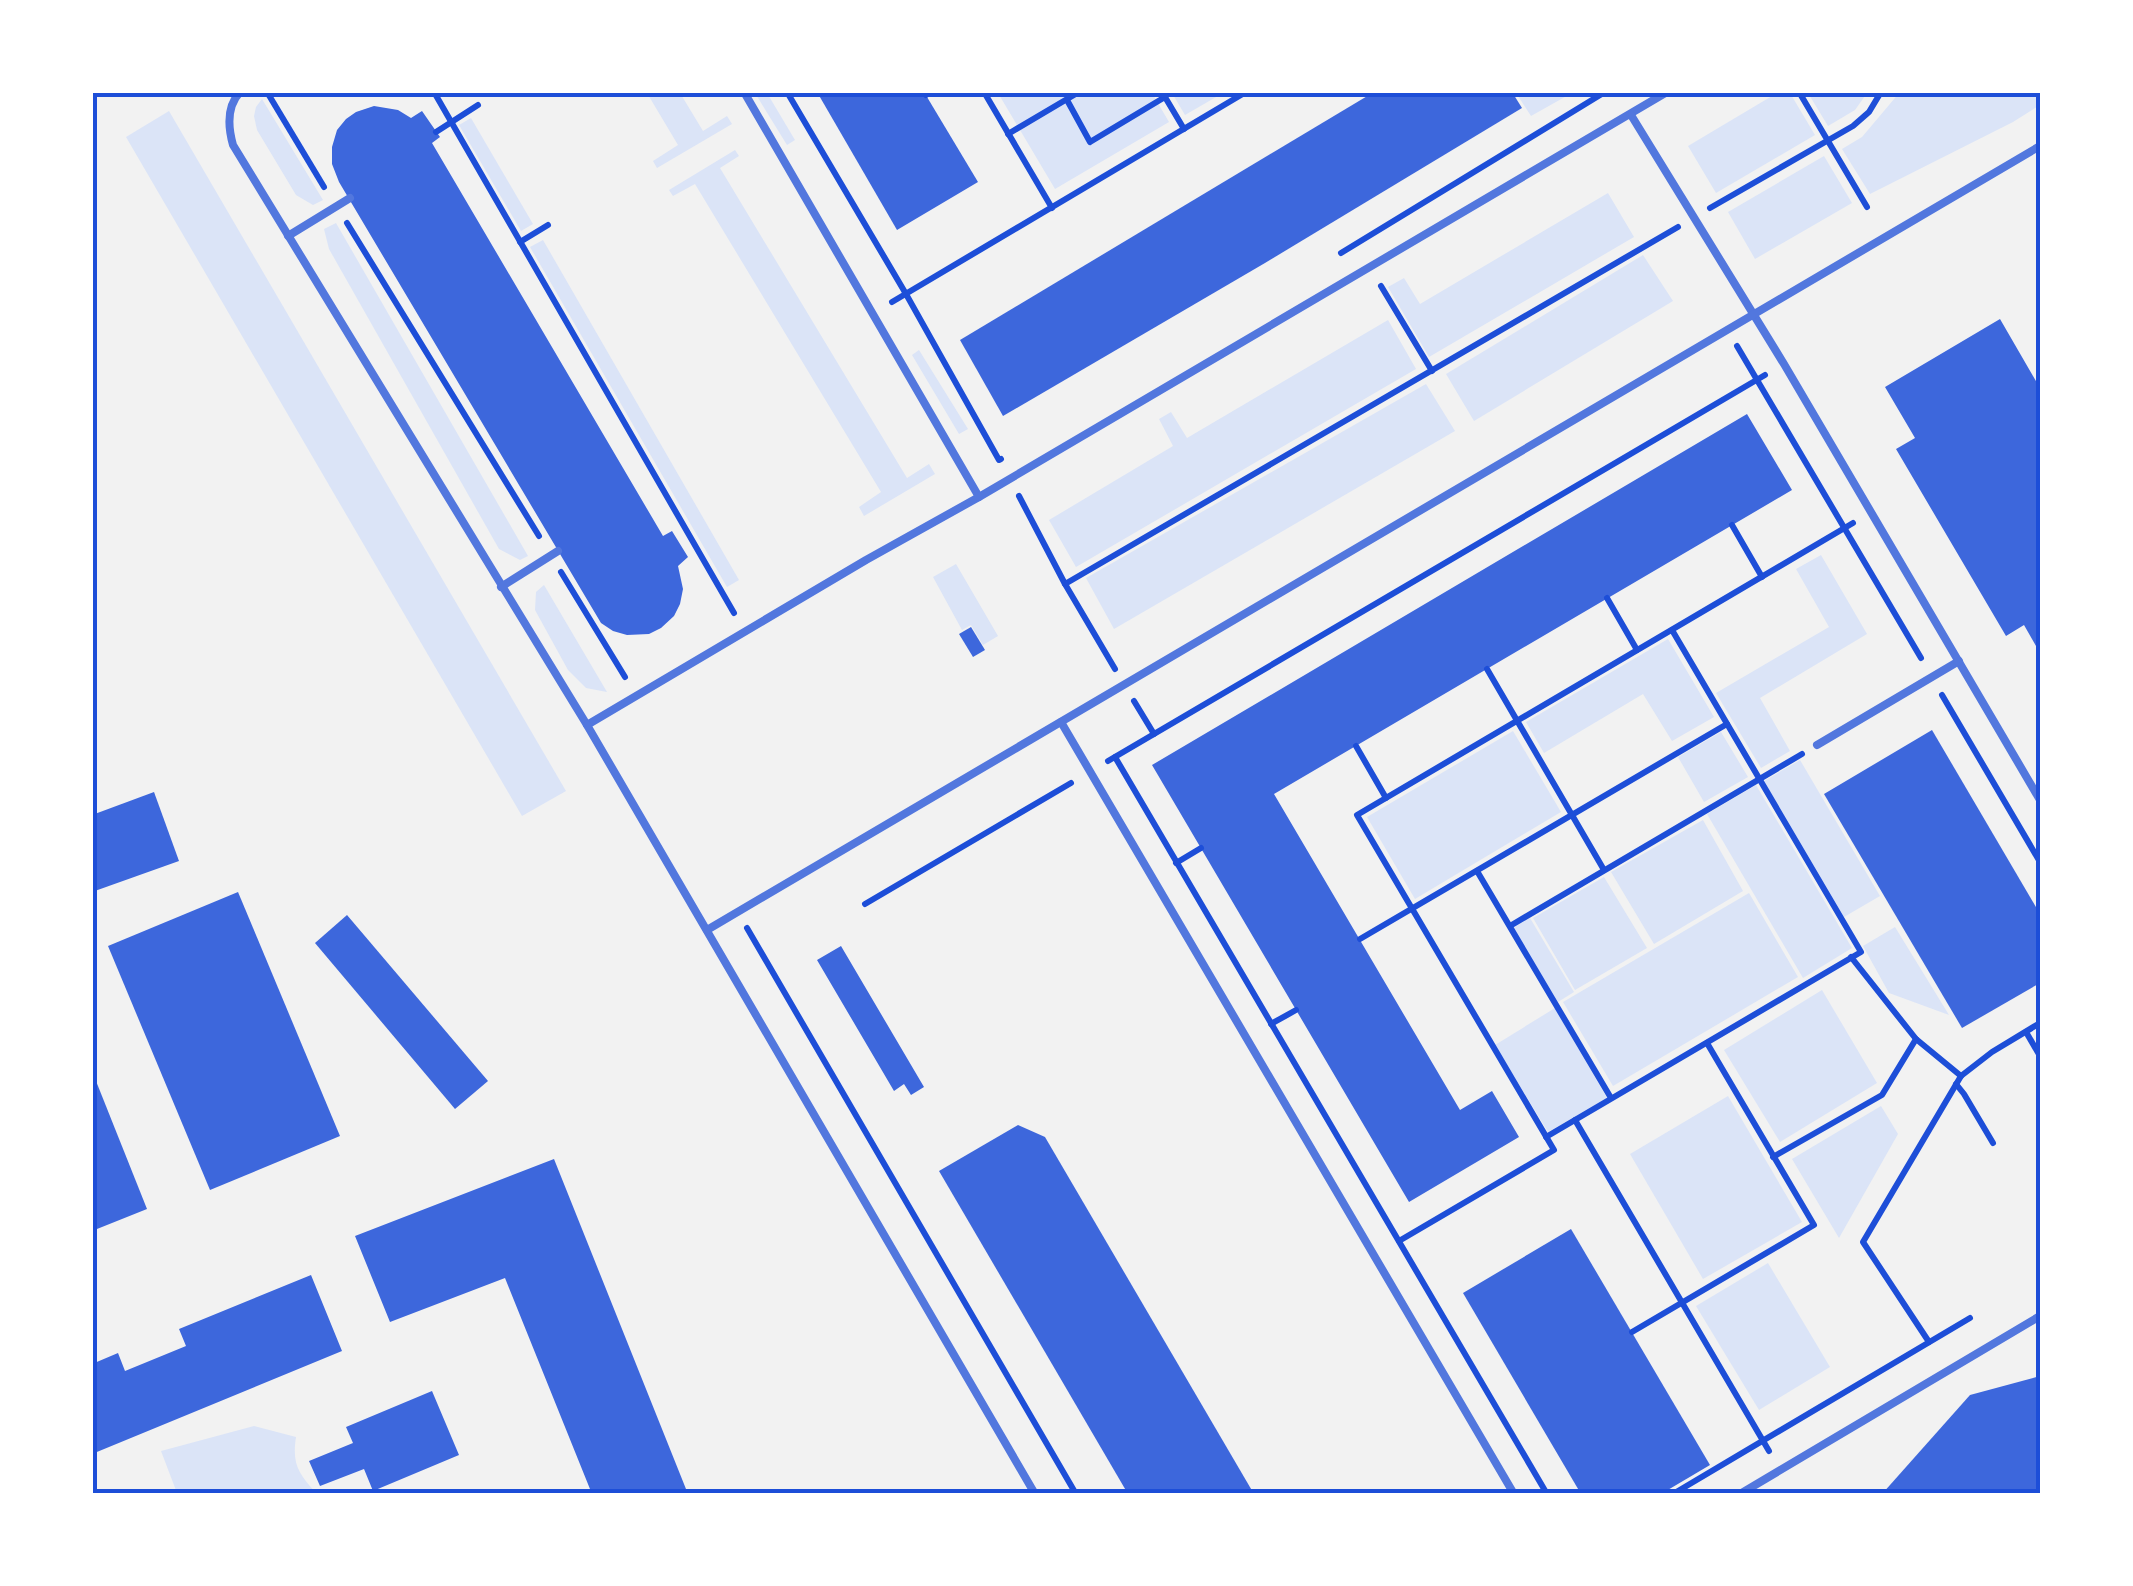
<svg xmlns="http://www.w3.org/2000/svg" width="2133" height="1586" font-family="Arial,sans-serif">
<rect width="100%" height="100%" fill="#f2f2f2"/>
<g fill="#dbe4f7">
<path d="M 1074,92 L 1152,93 L 1169,122 L 1055,189 L 998,93 L 1063,93 L 1066,97 Z"/>
<path d="M 1900,92 L 2040,93 L 2040,105 L 2013,122 L 1870,194 L 1842,149 L 1862,137 Z"/>
<path d="M 647,93 L 680,93 L 703,131 L 727,116 L 732,124 L 657,168 L 653,161 L 678,145 Z"/>
<path d="M 755,93 L 767,93 L 795,140 L 787,145 Z"/>
<path d="M 1172,93 L 1223,93 L 1185,115 Z"/>
<path d="M 1516,93 L 1572,93 L 1531,116 Z"/>
<path d="M 1777,93 L 1790,93 L 1815,135 L 1716,193 L 1688,146 Z"/>
<path d="M 1808,93 L 1867,93 L 1855,110 L 1828,126 Z"/>
<path d="M 262,99 L 323,200 L 313,205 L 296,195 L 257,130 L 254,116 L 256,107 Z"/>
<path d="M 169,111 L 566,791 L 522,816 L 126,137 Z"/>
<path d="M 471,118 L 533,224 L 521,231 L 459,125 Z"/>
<path d="M 735,150 L 739,156 L 720,168 L 907,478 L 929,464 L 935,474 L 864,516 L 859,507 L 881,492 L 695,184 L 673,196 L 669,190 Z"/>
<path d="M 1824,156 L 1852,203 L 1755,259 L 1728,212 Z"/>
<path d="M 1608,193 L 1634,237 L 1429,357 L 1388,287 L 1404,278 L 1420,304 Z"/>
<path d="M 336,223 L 528,556 L 520,560 L 499,549 L 329,249 L 324,229 Z"/>
<path d="M 543,240 L 739,580 L 727,587 L 530,247 Z"/>
<path d="M 1643,255 L 1673,301 L 1474,421 L 1446,374 Z"/>
<path d="M 1388,320 L 1416,369 L 1076,567 L 1049,520 L 1173,446 L 1159,419 L 1171,412 L 1187,438 Z"/>
<path d="M 919,350 L 968,429 L 959,434 L 912,355 Z"/>
<path d="M 1426,384 L 1455,431 L 1114,629 L 1086,578 Z"/>
<path d="M 1821,555 L 1867,634 L 1760,698 L 1790,751 L 1761,768 L 1716,693 L 1829,627 L 1796,569 Z"/>
<path d="M 956,564 L 998,636 L 983,645 L 971,625 L 962,630 L 933,577 Z"/>
<path d="M 544,585 L 607,692 L 586,688 L 568,670 L 535,610 L 536,592 Z"/>
<path d="M 1668,639 L 1714,717 L 1672,741 L 1643,694 L 1544,753 L 1526,722 Z"/>
<path d="M 1513,731 L 1561,812 L 1415,899 L 1367,817 Z"/>
<path d="M 1721,732 L 1748,777 L 1704,802 L 1678,757 Z"/>
<path d="M 1800,760 L 1880,896 L 1844,917 L 1764,781 Z"/>
<path d="M 1756,785 L 1852,948 L 1803,978 L 1707,814 Z"/>
<path d="M 1703,820 L 1743,891 L 1654,944 L 1611,872 Z"/>
<path d="M 1604,877 L 1647,948 L 1575,990 L 1533,918 Z"/>
<path d="M 1749,893 L 1798,977 L 1613,1086 L 1563,1002 Z"/>
<path d="M 1530,918 L 1574,992 L 1558,1002 L 1513,928 Z"/>
<path d="M 1895,927 L 1949,1015 L 1889,993 L 1863,946 Z"/>
<path d="M 1822,990 L 1877,1083 L 1780,1142 L 1724,1050 Z"/>
<path d="M 1555,1008 L 1607,1098 L 1548,1132 L 1495,1045 Z"/>
<path d="M 1728,1096 L 1802,1222 L 1703,1279 L 1630,1154 Z"/>
<path d="M 1881,1106 L 1898,1134 L 1839,1238 L 1792,1159 Z"/>
<path d="M 1768,1263 L 1830,1367 L 1759,1410 L 1696,1306 Z"/>
<path d="M 254,1426 L 296,1437 C 292,1464 298,1473 316,1493 L 177,1493 L 161,1451 Z"/>
</g>
<g fill="#3d67dc">
<path d="M 817,92 L 924,92 L 978,182 L 897,230 Z"/>
<path d="M 1374,92 L 1512,92 L 1522,108 L 1265,263 L 1003,416 L 960,340 Z"/>
<path d="M 374,106 L 398,110 L 411,118 L 422,111 L 440,137 L 432,143 L 663,536 L 672,531 L 688,557 L 678,566 L 683,589 L 680,604 L 674,616 L 661,628 L 649,634 L 627,635 L 613,631 L 601,623 L 339,182 L 332,164 L 332,147 L 337,130 L 346,119 L 356,112 Z"/>
<path d="M 2000,319 L 2040,388 L 2040,653 L 2024,625 L 2006,636 L 1896,449 L 1915,438 L 1885,387 Z"/>
<path d="M 1747,414 L 1792,490 L 1274,794 L 1460,1110 L 1492,1091 L 1519,1137 L 1409,1202 L 1152,765 Z"/>
<path d="M 971,627 L 985,650 L 973,657 L 959,634 Z"/>
<path d="M 1932,730 L 2040,914 L 2040,983 L 1962,1028 L 1824,794 Z"/>
<path d="M 154,792 L 179,861 L 92,892 L 92,815 Z"/>
<path d="M 238,892 L 340,1136 L 210,1190 L 108,946 Z"/>
<path d="M 347,915 L 488,1081 L 455,1109 L 315,943 Z"/>
<path d="M 841,946 L 924,1087 L 911,1095 L 904,1084 L 894,1091 L 817,960 Z"/>
<path d="M 92,1071 L 147,1209 L 92,1231 Z"/>
<path d="M 1018,1125 L 1045,1137 L 1254,1494 L 1128,1494 L 939,1171 Z"/>
<path d="M 554,1159 L 688,1494 L 592,1494 L 505,1278 L 390,1322 L 355,1236 Z"/>
<path d="M 1571,1229 L 1710,1465 L 1661,1494 L 1581,1494 L 1463,1293 Z"/>
<path d="M 311,1275 L 342,1351 L 92,1454 L 92,1364 L 118,1353 L 125,1371 L 186,1346 L 179,1329 Z"/>
<path d="M 2040,1376 L 2040,1494 L 1882,1494 L 1970,1395 Z"/>
<path d="M 432,1391 L 459,1455 L 373,1491 L 364,1469 L 320,1486 L 309,1461 L 353,1443 L 346,1427 Z"/>
</g>
<g fill="none" stroke-linecap="round" stroke-linejoin="round">
<g stroke="#1d4ed8" stroke-width="6">
<path d="M 267,92 L 324,187"/>
<path d="M 434,92 L 734,613"/>
<path d="M 787,92 L 906,294 L 999,460 L 1001,459"/>
<path d="M 984,92 L 1052,208"/>
<path d="M 1162,92 L 1184,129"/>
<path d="M 1799,92 L 1867,207"/>
<path d="M 926,95 L 931,92"/>
<path d="M 1067,100 L 1090,142 L 1165,97"/>
<path d="M 436,132 L 478,105"/>
<path d="M 1008,134 L 1079,92"/>
<path d="M 1710,208 L 1853,126 L 1869,112 L 1881,92"/>
<path d="M 347,223 L 539,536"/>
<path d="M 520,242 L 548,225"/>
<path d="M 1341,253 L 1605,92"/>
<path d="M 1381,286 L 1432,371"/>
<path d="M 892,302 L 1246,92"/>
<path d="M 1737,346 L 1921,658"/>
<path d="M 1019,496 L 1065,584 L 1678,227"/>
<path d="M 1732,525 L 1762,577"/>
<path d="M 561,572 L 625,677"/>
<path d="M 1065,584 L 1115,669"/>
<path d="M 1607,598 L 1637,650"/>
<path d="M 1487,669 L 1604,870"/>
<path d="M 1942,695 L 2040,862"/>
<path d="M 1134,701 L 1154,734"/>
<path d="M 1356,746 L 1386,798"/>
<path d="M 1115,757 L 1547,1494"/>
<path d="M 1108,761 L 1765,375"/>
<path d="M 1176,863 L 1201,848"/>
<path d="M 1477,871 L 1611,1098"/>
<path d="M 865,904 L 1071,783"/>
<path d="M 1510,926 L 1802,754"/>
<path d="M 747,928 L 1076,1494"/>
<path d="M 1360,939 L 1727,724"/>
<path d="M 1851,957 L 1916,1039 L 1961,1076"/>
<path d="M 1271,1024 L 1296,1010"/>
<path d="M 2026,1032 L 2040,1056"/>
<path d="M 1956,1084 L 1964,1094 L 1993,1143"/>
<path d="M 1575,1120 L 1769,1451"/>
<path d="M 1546,1137 L 1861,952 L 1672,630"/>
<path d="M 1773,1157 L 1882,1095 L 1916,1039"/>
<path d="M 1399,1241 L 1554,1150 L 1357,815 L 1853,523"/>
<path d="M 1632,1332 L 1814,1225 L 1707,1043"/>
<path d="M 1929,1342 L 1863,1242 L 1961,1076 L 1992,1052 L 2040,1023"/>
<path d="M 1673,1494 L 1970,1318"/>
</g>
<g stroke="#5277de" stroke-width="8">
<path d="M 240,92 C 226,107 228,127 233,145 L 587,725 L 866,560 L 979,497"/>
<path d="M 744,92 L 979,497 L 1667,92"/>
<path d="M 1631,115 L 1784,364 L 2040,800"/>
<path d="M 288,236 L 350,198"/>
<path d="M 501,587 L 558,551"/>
<path d="M 1061,722 L 1514,1494"/>
<path d="M 587,725 L 1035,1494"/>
<path d="M 1817,745 L 1959,661"/>
<path d="M 707,930 L 2040,146"/>
<path d="M 1740,1494 L 2040,1316"/>
</g>
</g>
<rect width="2133" height="1586" fill="none" stroke="#ffffff" stroke-width="190"/>
<rect x="95" y="95" width="1943" height="1396" fill="none" stroke="#1d4ed8" stroke-width="4"/>
</svg>
